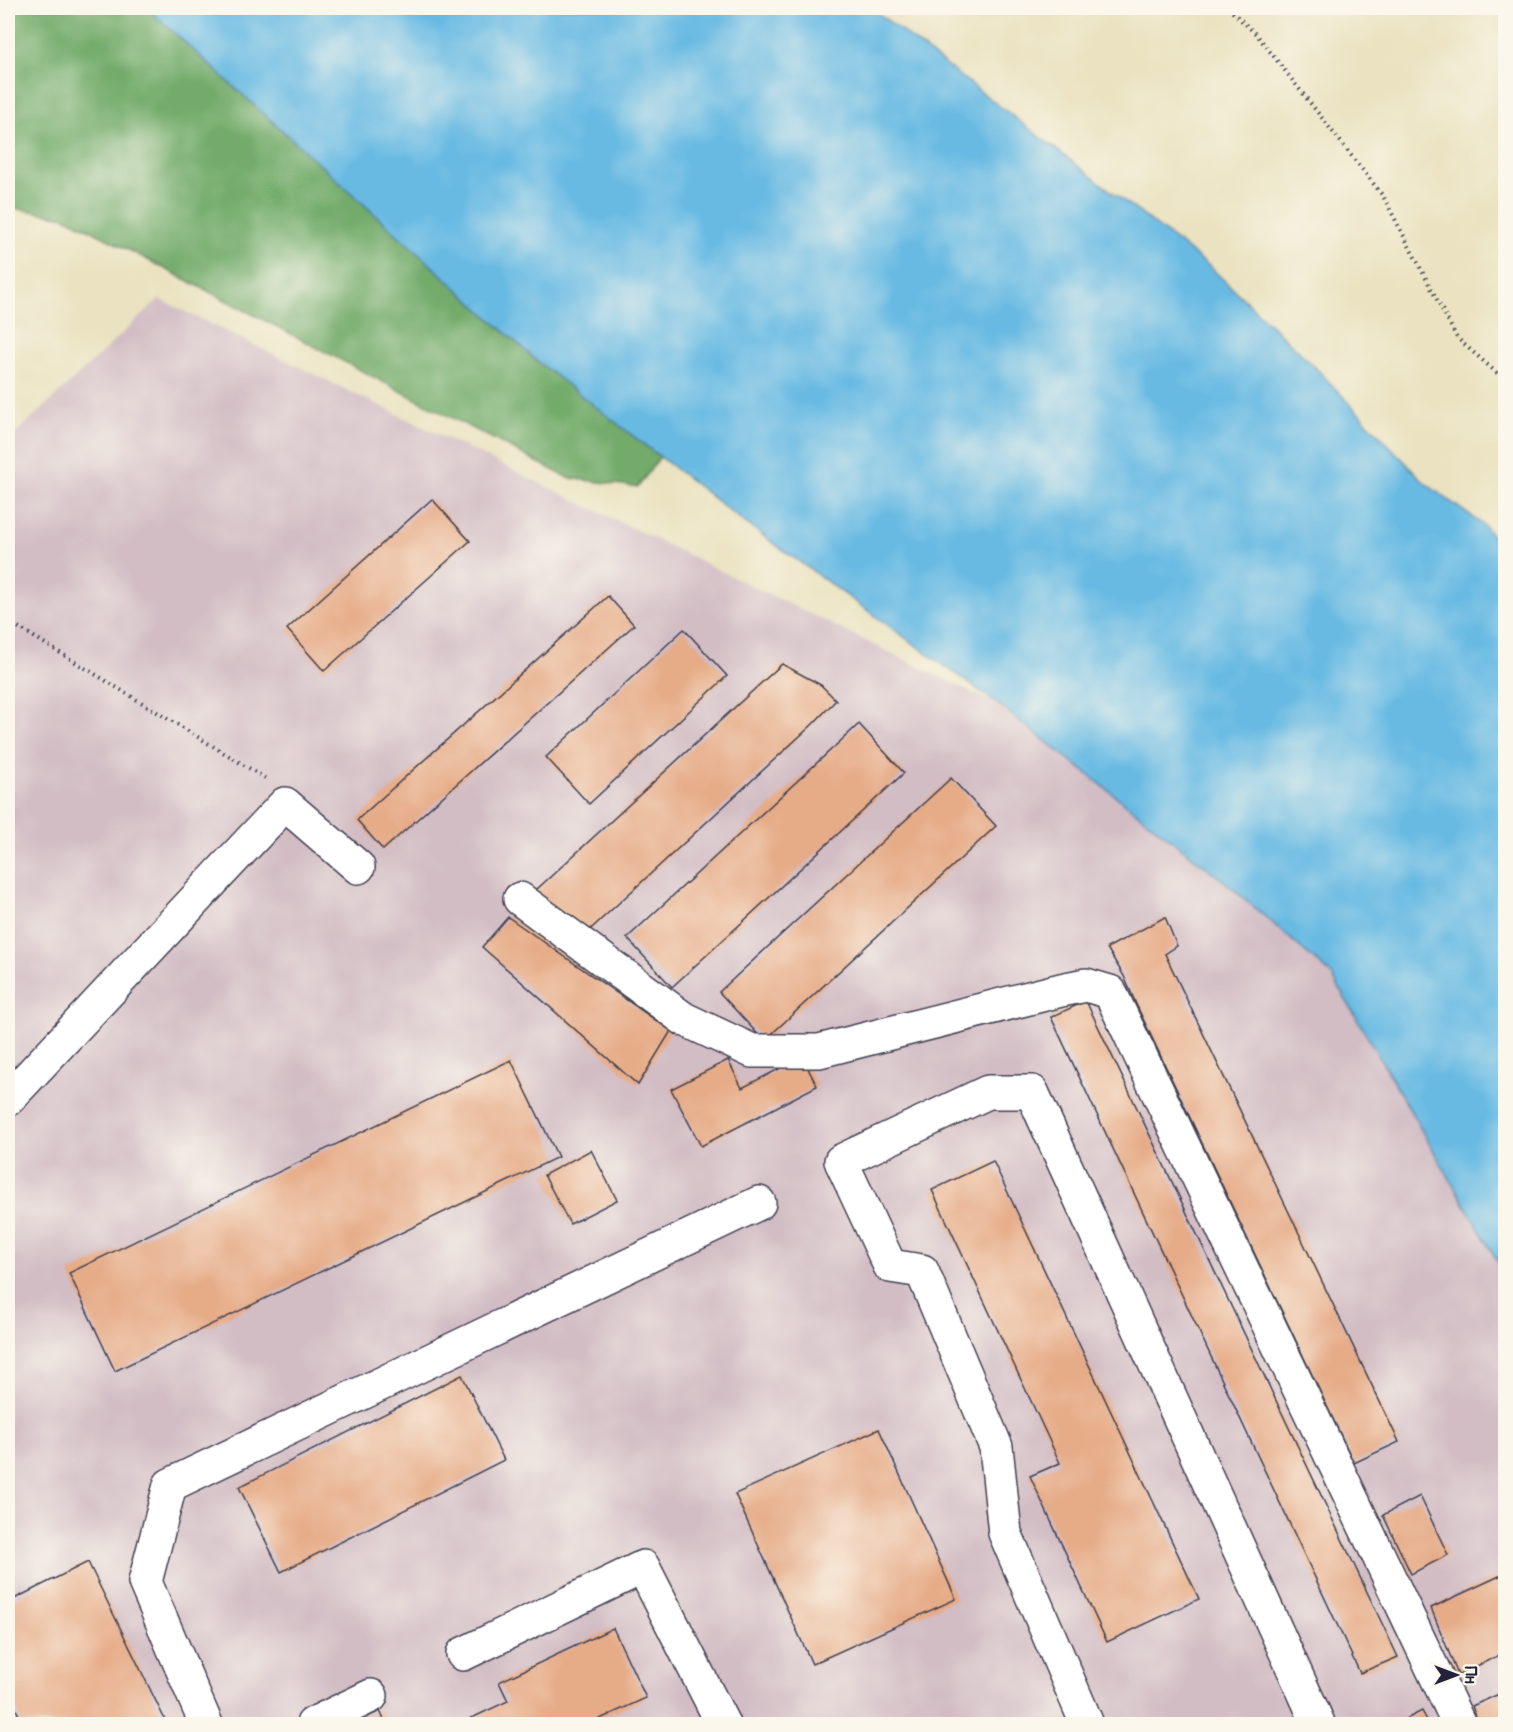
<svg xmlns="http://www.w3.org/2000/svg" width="1513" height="1732" font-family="Pangolin,sans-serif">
<rect width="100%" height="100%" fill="#fbf7ec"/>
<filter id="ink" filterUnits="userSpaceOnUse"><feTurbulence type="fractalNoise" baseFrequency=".0167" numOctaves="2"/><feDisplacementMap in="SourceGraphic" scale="12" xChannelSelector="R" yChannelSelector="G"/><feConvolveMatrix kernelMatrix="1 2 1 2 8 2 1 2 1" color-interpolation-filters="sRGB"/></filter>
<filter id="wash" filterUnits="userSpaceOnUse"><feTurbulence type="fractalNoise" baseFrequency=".008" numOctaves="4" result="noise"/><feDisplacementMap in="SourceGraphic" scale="24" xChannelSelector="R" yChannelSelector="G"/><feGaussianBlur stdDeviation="1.35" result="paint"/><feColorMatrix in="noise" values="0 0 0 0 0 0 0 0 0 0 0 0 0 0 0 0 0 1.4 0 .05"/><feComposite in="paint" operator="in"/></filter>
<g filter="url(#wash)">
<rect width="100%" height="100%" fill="#eae2c0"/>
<path fill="#d2bdc5" d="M 159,299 L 1002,707 L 1224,881 L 1331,974 L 1505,1274 L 1505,1724 L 8,1724 L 8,441 Z"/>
<path fill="#72ab6a" stroke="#4a6652" stroke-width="1.5" d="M 8,8 L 147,8 L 538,362 L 660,457 L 638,487 L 568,478 L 65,217 L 8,207 Z"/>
<path fill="#68bae3" stroke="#456e8f" stroke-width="1.5" d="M 147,8 L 871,8 L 1208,265 L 1314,366 L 1425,483 L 1483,525 L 1505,550 L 1505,1274 L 1331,974 L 1224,881 L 1002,707 L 744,522 L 538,362 Z"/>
<g id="blocks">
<g fill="#e6ab87">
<path d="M 432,499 L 470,541 L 324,671 L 287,629 Z"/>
<path d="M 608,596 L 634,625 L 383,850 L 357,820 Z"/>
<path d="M 684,629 L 727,676 L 589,804 L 546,757 Z"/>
<path d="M 782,664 L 821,685 L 836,700 L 813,724 L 581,938 L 536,890 Z"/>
<path d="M 859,724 L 904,773 L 672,987 L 627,938 Z"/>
<path d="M 951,778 L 996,826 L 764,1041 L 719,992 Z"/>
<path d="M 508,917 L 671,1031 L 638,1085 L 482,947 Z"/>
<path d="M 1165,917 L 1177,946 L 1165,954 L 1399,1442 L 1354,1463 L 1136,1004 L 1124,976 L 1107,948 Z"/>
<path d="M 1086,1001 L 1398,1657 L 1360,1673 L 1051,1017 Z"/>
<path d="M 802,1057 L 817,1086 L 701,1146 L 671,1089 L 728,1060 L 742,1088 Z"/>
<path d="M 511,1060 L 558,1157 L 115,1371 L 69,1273 Z"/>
<path d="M 591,1150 L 617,1200 L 570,1224 L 544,1175 Z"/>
<path d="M 993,1161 L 1199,1599 L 1107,1642 L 1030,1476 L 1060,1463 L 932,1190 Z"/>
<path d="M 462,1375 L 504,1460 L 281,1572 L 239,1487 Z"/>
<path d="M 879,1429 L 956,1599 L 812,1664 L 735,1494 Z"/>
<path d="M 1420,1496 L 1448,1555 L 1411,1574 L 1383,1515 Z"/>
<path d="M 88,1562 L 167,1724 L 23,1724 L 8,1692 L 8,1602 Z"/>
<path d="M 1506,1573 L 1506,1652 L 1458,1675 L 1431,1608 Z"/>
<path d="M 613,1628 L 646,1698 L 589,1724 L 459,1724 L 508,1701 L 499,1682 Z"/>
<path d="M 1506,1691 L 1506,1724 L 1479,1724 L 1472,1706 Z"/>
<path d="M 380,1711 L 386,1724 L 352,1724 Z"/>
<path d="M 1422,1711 L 1429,1724 L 1396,1724 Z"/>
</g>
</g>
</g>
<g filter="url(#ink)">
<use href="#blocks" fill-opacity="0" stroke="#403f4f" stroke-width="1.5"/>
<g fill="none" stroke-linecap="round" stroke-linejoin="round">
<defs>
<g id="minor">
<path d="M 520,899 L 684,1019 L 752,1051 L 819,1051 L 1061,990 L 1086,985 L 1110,992 L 1459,1724"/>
<path d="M 8,1099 L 285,804 L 358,867"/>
<path d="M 463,1654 L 643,1567 L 723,1724"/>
<path d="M 206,1724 L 145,1582 L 170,1485 L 759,1203"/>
<path d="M 313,1724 L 371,1696"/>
<path d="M 1087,1724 L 1005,1533 L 996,1447 L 922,1271 L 890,1266 L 841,1161 L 988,1092 L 1032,1092 L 1318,1723 L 1316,1724"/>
</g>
</defs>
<use href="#minor" stroke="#403f4f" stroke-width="36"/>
<g stroke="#403f4f" stroke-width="4" stroke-dasharray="1.5 4.5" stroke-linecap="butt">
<path d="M 1228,8 L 1257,35 L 1383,196 L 1457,338 L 1506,381"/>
<path d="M 8,621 L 265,778"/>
</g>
<use href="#minor" stroke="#fff" stroke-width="33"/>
</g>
</g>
<rect width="1513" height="1732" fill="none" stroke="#fbf7ec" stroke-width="30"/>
<g transform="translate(1456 1675) rotate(90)" stroke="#fbf7ec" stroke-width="4.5" paint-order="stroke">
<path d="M0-4.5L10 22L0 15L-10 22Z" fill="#22223b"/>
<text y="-9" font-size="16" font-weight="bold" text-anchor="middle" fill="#22223b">Пн</text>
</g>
</svg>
